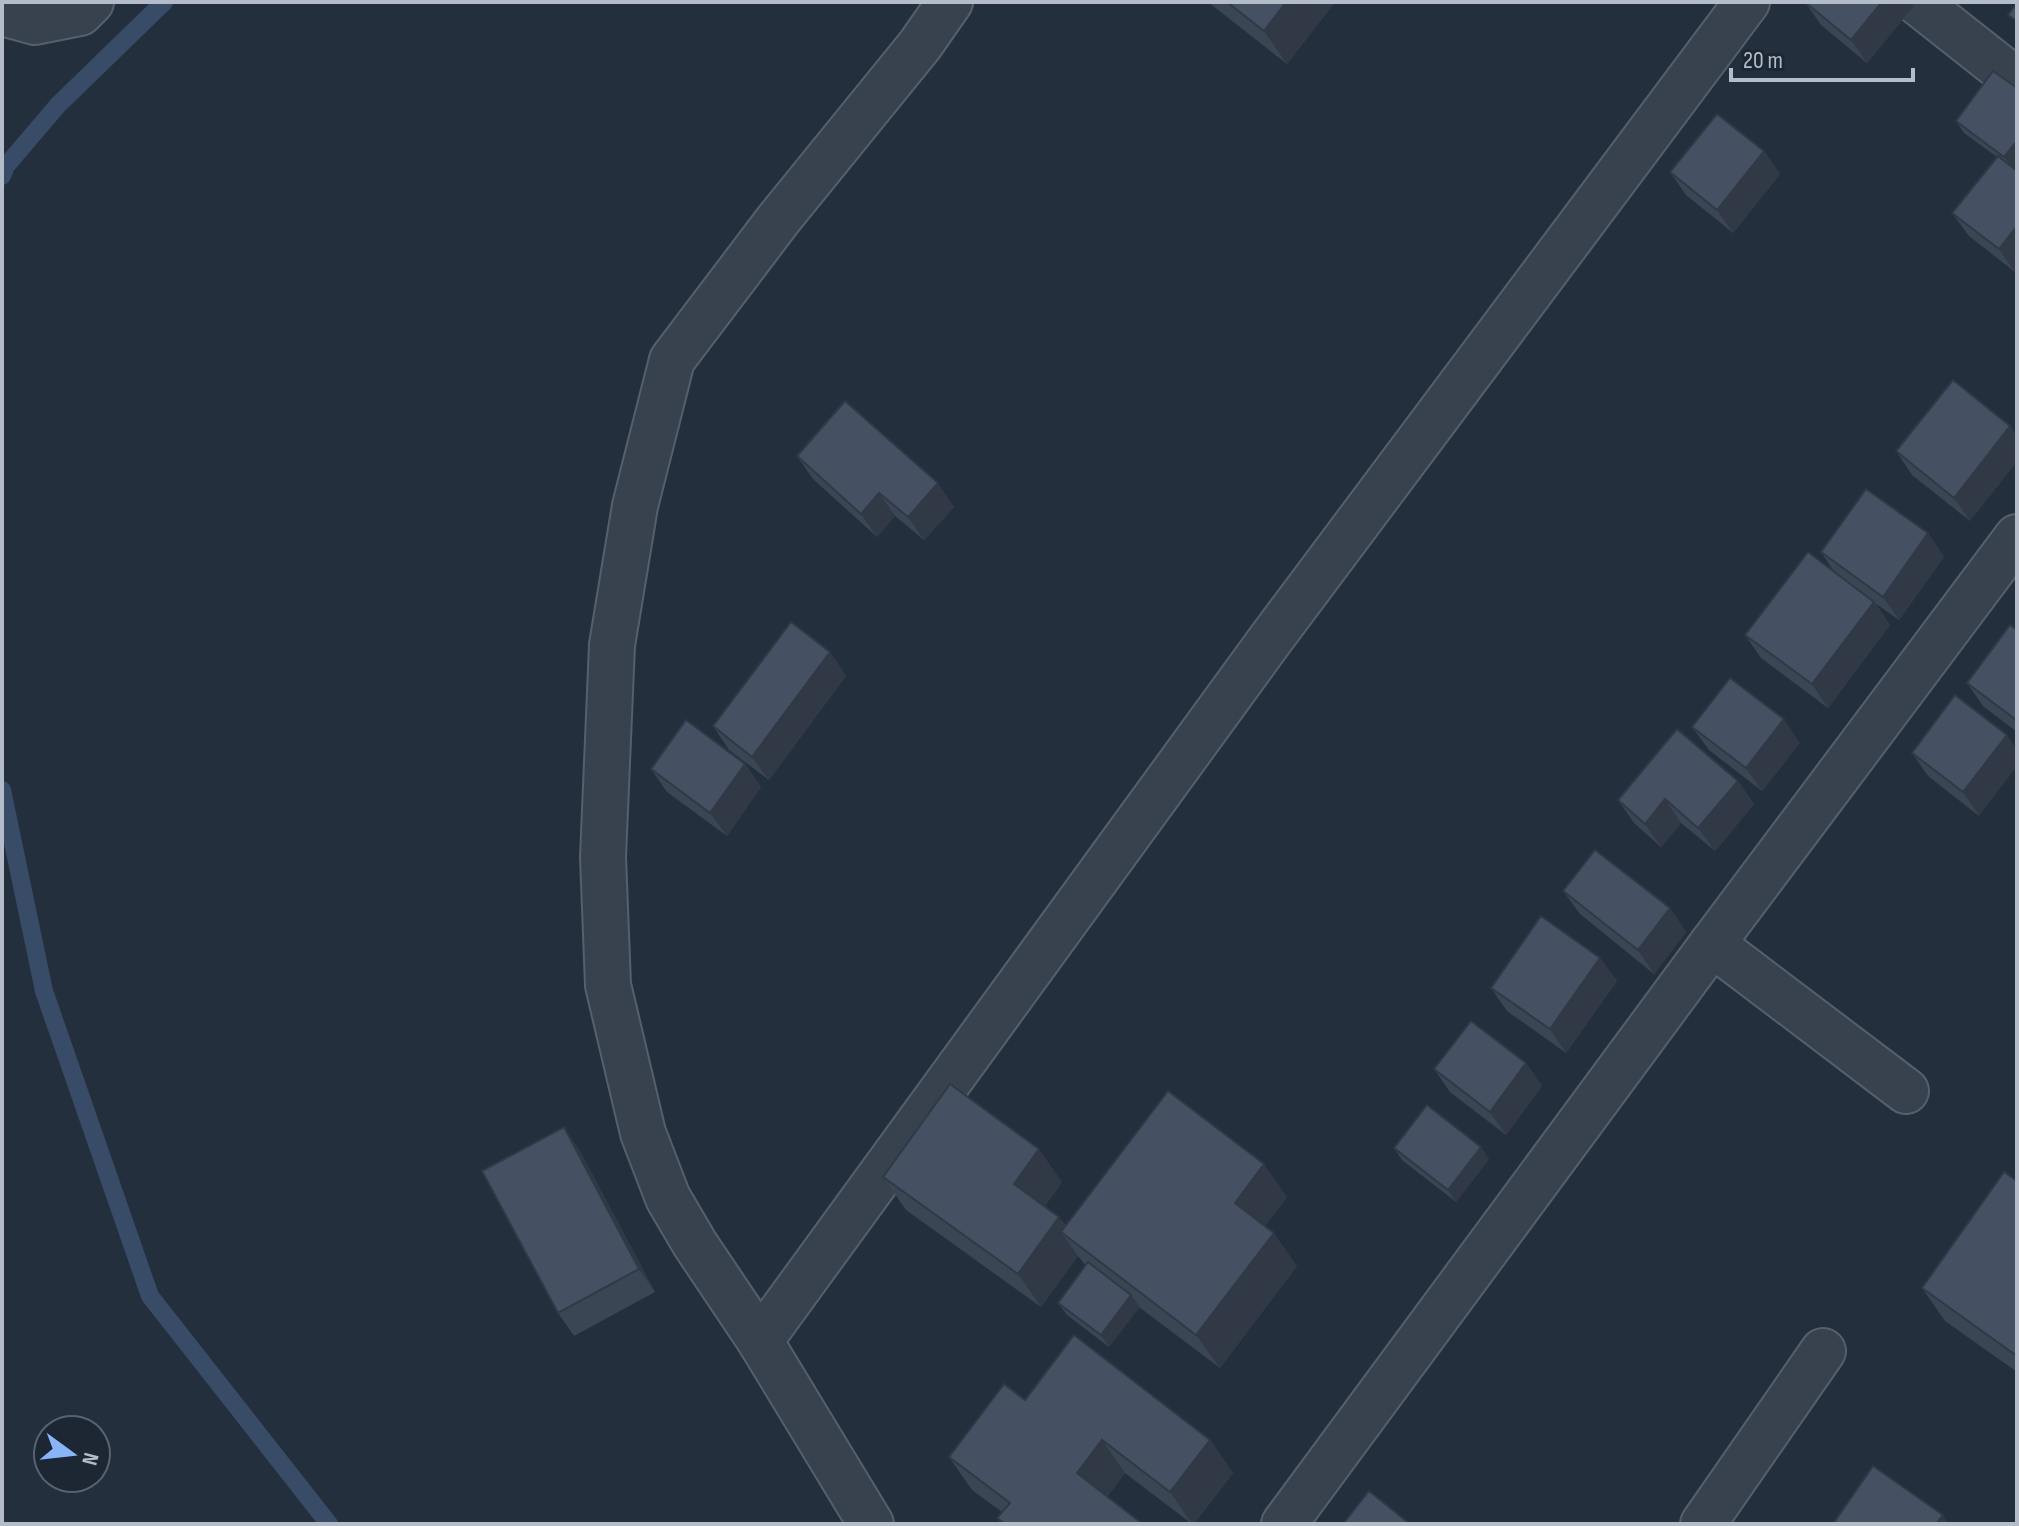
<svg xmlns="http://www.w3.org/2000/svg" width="2019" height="1526" font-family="'Sofia Sans Condensed',sans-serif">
<rect width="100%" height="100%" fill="#242f3e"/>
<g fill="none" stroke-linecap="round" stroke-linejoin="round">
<g stroke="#394c67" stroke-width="18">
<path d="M 2,176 L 6,166 L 58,105 L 164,2"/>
<path d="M 2,790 L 44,991 L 150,1296 L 329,1524"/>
</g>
<defs>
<g id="minor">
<path d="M 1917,2 L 2017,81"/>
<path d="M 2,13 L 35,22 L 80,13 L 91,2"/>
<path d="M 1712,944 L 1906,1091"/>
<path d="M 760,1341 L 1270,640 L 1747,2"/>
<path d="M 871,1524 L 760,1341 L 695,1244 L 668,1198 L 643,1133 L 608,985 L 603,857 L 612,645 L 635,506 L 672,360 L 778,220 L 920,45 L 950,2"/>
<path d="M 1284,1524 L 1712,944 L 2017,537"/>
<path d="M 1703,1524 L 1823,1351"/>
</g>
</defs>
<use href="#minor" stroke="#565f6c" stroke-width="48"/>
<use href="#minor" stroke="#38414e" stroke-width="44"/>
</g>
<g fill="#3b4654">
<path d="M 1208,2 L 1335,2 L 1287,64 Z"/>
<path d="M 1805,2 L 1911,2 L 1914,6 L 1867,63 L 1821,25 Z"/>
<path d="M 1993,71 L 2014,168 L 2015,272 L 1969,236 L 1952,213 L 1997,157 L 1964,133 L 1956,121 Z"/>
<path d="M 1764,151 L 1780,174 L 1733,233 L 1686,195 L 1670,172 Z"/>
<path d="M 2017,436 L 1970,521 L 1912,475 L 1896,451 Z"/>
<path d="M 797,456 L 954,507 L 924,540 L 895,516 L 877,537 L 813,479 Z"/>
<path d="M 1928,533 L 1944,557 L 1899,620 L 1875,603 L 1890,625 L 1828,708 L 1761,658 L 1745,635 L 1835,573 L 1821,552 Z"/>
<path d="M 2017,630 L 2017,732 L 1983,706 L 1967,683 Z"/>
<path d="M 830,652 L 846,676 L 769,780 L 729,750 L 713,726 Z"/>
<path d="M 1955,695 L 1979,816 L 1928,776 L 1912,753 Z"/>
<path d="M 1692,727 L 1800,743 L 1762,791 L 1709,750 Z"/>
<path d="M 745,764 L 761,787 L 727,836 L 667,792 L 651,769 Z"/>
<path d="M 1738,781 L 1754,804 L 1715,851 L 1681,823 L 1661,847 L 1634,823 L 1618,800 Z"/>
<path d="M 1563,891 L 1670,908 L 1686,932 L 1654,974 L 1580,914 Z"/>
<path d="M 1600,958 L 1617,981 L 1566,1053 L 1507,1011 L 1491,988 Z"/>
<path d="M 1526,1063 L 1542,1086 L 1506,1135 L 1450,1092 L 1434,1069 Z"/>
<path d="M 1394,1148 L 1489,1159 L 1456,1202 L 1402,1160 Z"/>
<path d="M 580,1151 L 655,1292 L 574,1336 L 558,1313 Z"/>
<path d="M 883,1177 L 1062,1182 L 1045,1206 L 1059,1217 L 1066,1226 L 1287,1197 L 1265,1226 L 1297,1266 L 1220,1368 L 1139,1307 L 1109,1347 L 1067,1315 L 1058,1303 L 1086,1266 L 1078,1256 L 1041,1307 L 906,1210 Z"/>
<path d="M 2017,1181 L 2017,1372 L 1945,1321 L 1922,1288 Z"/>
<path d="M 1025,1400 L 1210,1440 L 1233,1473 L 1194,1524 L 1192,1524 L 1125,1473 L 1107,1497 L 1141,1524 L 1001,1524 L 997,1518 L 1002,1512 L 972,1490 L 949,1457 Z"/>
</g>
<g fill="#303945">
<path d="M 1286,2 L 1335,2 L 1287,64 L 1264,31 Z"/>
<path d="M 1882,2 L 1911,2 L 1914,6 L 1867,63 L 1851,40 Z"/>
<path d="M 2017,141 L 2017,164 L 2013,169 L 2004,157 Z"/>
<path d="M 1764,151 L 1780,174 L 1733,233 L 1717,210 Z"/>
<path d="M 2017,226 L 2017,270 L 2015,272 L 1999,249 Z"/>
<path d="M 2010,426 L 2017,436 L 2017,462 L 1970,521 L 1954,498 Z"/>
<path d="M 938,483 L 954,507 L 924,540 L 908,517 Z"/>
<path d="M 879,493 L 895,516 L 877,537 L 861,514 Z"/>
<path d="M 1928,533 L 1944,557 L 1899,620 L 1883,597 Z"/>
<path d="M 1874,602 L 1890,625 L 1828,708 L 1812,684 Z"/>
<path d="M 830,652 L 846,676 L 769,780 L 752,757 Z"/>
<path d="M 1784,719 L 1800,743 L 1762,791 L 1746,768 Z"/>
<path d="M 2007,735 L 2017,750 L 2017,766 L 1979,816 L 1963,792 Z"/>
<path d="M 745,764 L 761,787 L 727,836 L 710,813 Z"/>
<path d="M 1738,781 L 1754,804 L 1715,851 L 1698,828 Z"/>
<path d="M 1665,799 L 1681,823 L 1661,847 L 1645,824 Z"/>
<path d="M 1670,908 L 1686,932 L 1654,974 L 1638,950 Z"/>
<path d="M 1600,958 L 1617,981 L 1566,1053 L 1550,1029 Z"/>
<path d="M 1526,1063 L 1542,1086 L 1506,1135 L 1490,1112 Z"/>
<path d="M 564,1127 L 580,1151 L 655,1292 L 639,1269 Z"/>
<path d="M 1481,1147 L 1489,1159 L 1456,1202 L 1448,1190 Z"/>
<path d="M 1039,1149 L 1062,1182 L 1037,1217 L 1014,1184 Z"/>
<path d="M 1264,1164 L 1287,1197 L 1258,1236 L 1235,1203 Z"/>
<path d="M 1059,1217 L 1079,1246 L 1061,1232 L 1078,1256 L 1041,1307 L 1018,1274 Z"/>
<path d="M 1274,1233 L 1297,1266 L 1220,1368 L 1196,1335 Z"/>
<path d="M 1131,1295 L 1140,1307 L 1109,1347 L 1101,1335 Z"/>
<path d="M 1102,1440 L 1125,1473 L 1100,1506 L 1077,1473 Z"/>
<path d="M 1210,1440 L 1233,1473 L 1194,1524 L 1192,1524 L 1170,1492 Z"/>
<path d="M 1943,1515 L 1949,1524 L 1936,1524 Z"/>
</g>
<g fill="#455162" stroke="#303945" stroke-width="2">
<path d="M 1227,2 L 1286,2 L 1264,31 Z"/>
<path d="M 1805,2 L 1882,2 L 1851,40 Z"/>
<path d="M 2017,3 L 2017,21 L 2008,15 Z"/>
<path d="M 1993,71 L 2017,88 L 2017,141 L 2004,157 L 1956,121 Z"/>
<path d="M 1717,114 L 1764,151 L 1717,210 L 1670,172 Z"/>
<path d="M 1998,156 L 2017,171 L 2017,226 L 1999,249 L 1952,213 Z"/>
<path d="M 1953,380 L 2010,426 L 1954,498 L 1896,451 Z"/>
<path d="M 845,401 L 938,483 L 908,517 L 879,493 L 861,514 L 797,456 Z"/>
<path d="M 1866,489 L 1928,533 L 1883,597 L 1821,552 Z"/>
<path d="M 1808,552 L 1874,602 L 1812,684 L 1745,635 Z"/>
<path d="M 791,622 L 830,652 L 752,757 L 713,726 Z"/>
<path d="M 2010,625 L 2017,630 L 2017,716 L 2015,719 L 1967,683 Z"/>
<path d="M 1730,678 L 1784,719 L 1746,768 L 1692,727 Z"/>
<path d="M 1955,695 L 2007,735 L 1963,792 L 1912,753 Z"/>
<path d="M 686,720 L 745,764 L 710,813 L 651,769 Z"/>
<path d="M 1677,729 L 1738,781 L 1698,828 L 1665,799 L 1645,824 L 1618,800 Z"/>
<path d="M 1595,850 L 1670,908 L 1638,950 L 1563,891 Z"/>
<path d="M 1541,916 L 1600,958 L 1550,1029 L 1491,988 Z"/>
<path d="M 1471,1021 L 1526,1063 L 1490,1112 L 1434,1069 Z"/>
<path d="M 950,1084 L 1039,1149 L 1014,1184 L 1059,1217 L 1018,1274 L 883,1177 Z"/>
<path d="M 1168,1091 L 1264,1164 L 1235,1203 L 1274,1233 L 1196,1335 L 1061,1232 Z"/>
<path d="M 1427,1105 L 1481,1147 L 1448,1190 L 1394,1148 Z"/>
<path d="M 564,1127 L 639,1269 L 558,1313 L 482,1171 Z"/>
<path d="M 2004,1172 L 2017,1181 L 2017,1356 L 1922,1288 Z"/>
<path d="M 1088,1262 L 1131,1295 L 1101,1335 L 1058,1303 Z"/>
<path d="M 1074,1335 L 1210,1440 L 1170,1492 L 1102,1440 L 1077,1473 L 1140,1522 L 1139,1524 L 1005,1524 L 997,1518 L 1010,1503 L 949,1457 L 1004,1384 L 1025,1400 Z"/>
<path d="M 1873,1466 L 1943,1515 L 1936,1524 L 1833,1524 Z"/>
<path d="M 1369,1491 L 1410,1524 L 1343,1524 Z"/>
</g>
<rect width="2019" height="1526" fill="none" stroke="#b4bcc9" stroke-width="8"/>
<g transform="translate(72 1454) rotate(105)"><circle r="38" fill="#1d2633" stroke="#59626f" stroke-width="2"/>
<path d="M0-6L14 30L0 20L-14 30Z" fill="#8ab4f8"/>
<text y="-12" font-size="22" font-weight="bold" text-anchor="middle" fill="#b4bcc9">N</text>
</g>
<path d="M1731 68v12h182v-12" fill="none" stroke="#b4bcc9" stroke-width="4"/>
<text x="1743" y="68" font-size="24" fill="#b4bcc9" stroke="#1d2633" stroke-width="6" paint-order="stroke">20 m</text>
</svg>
